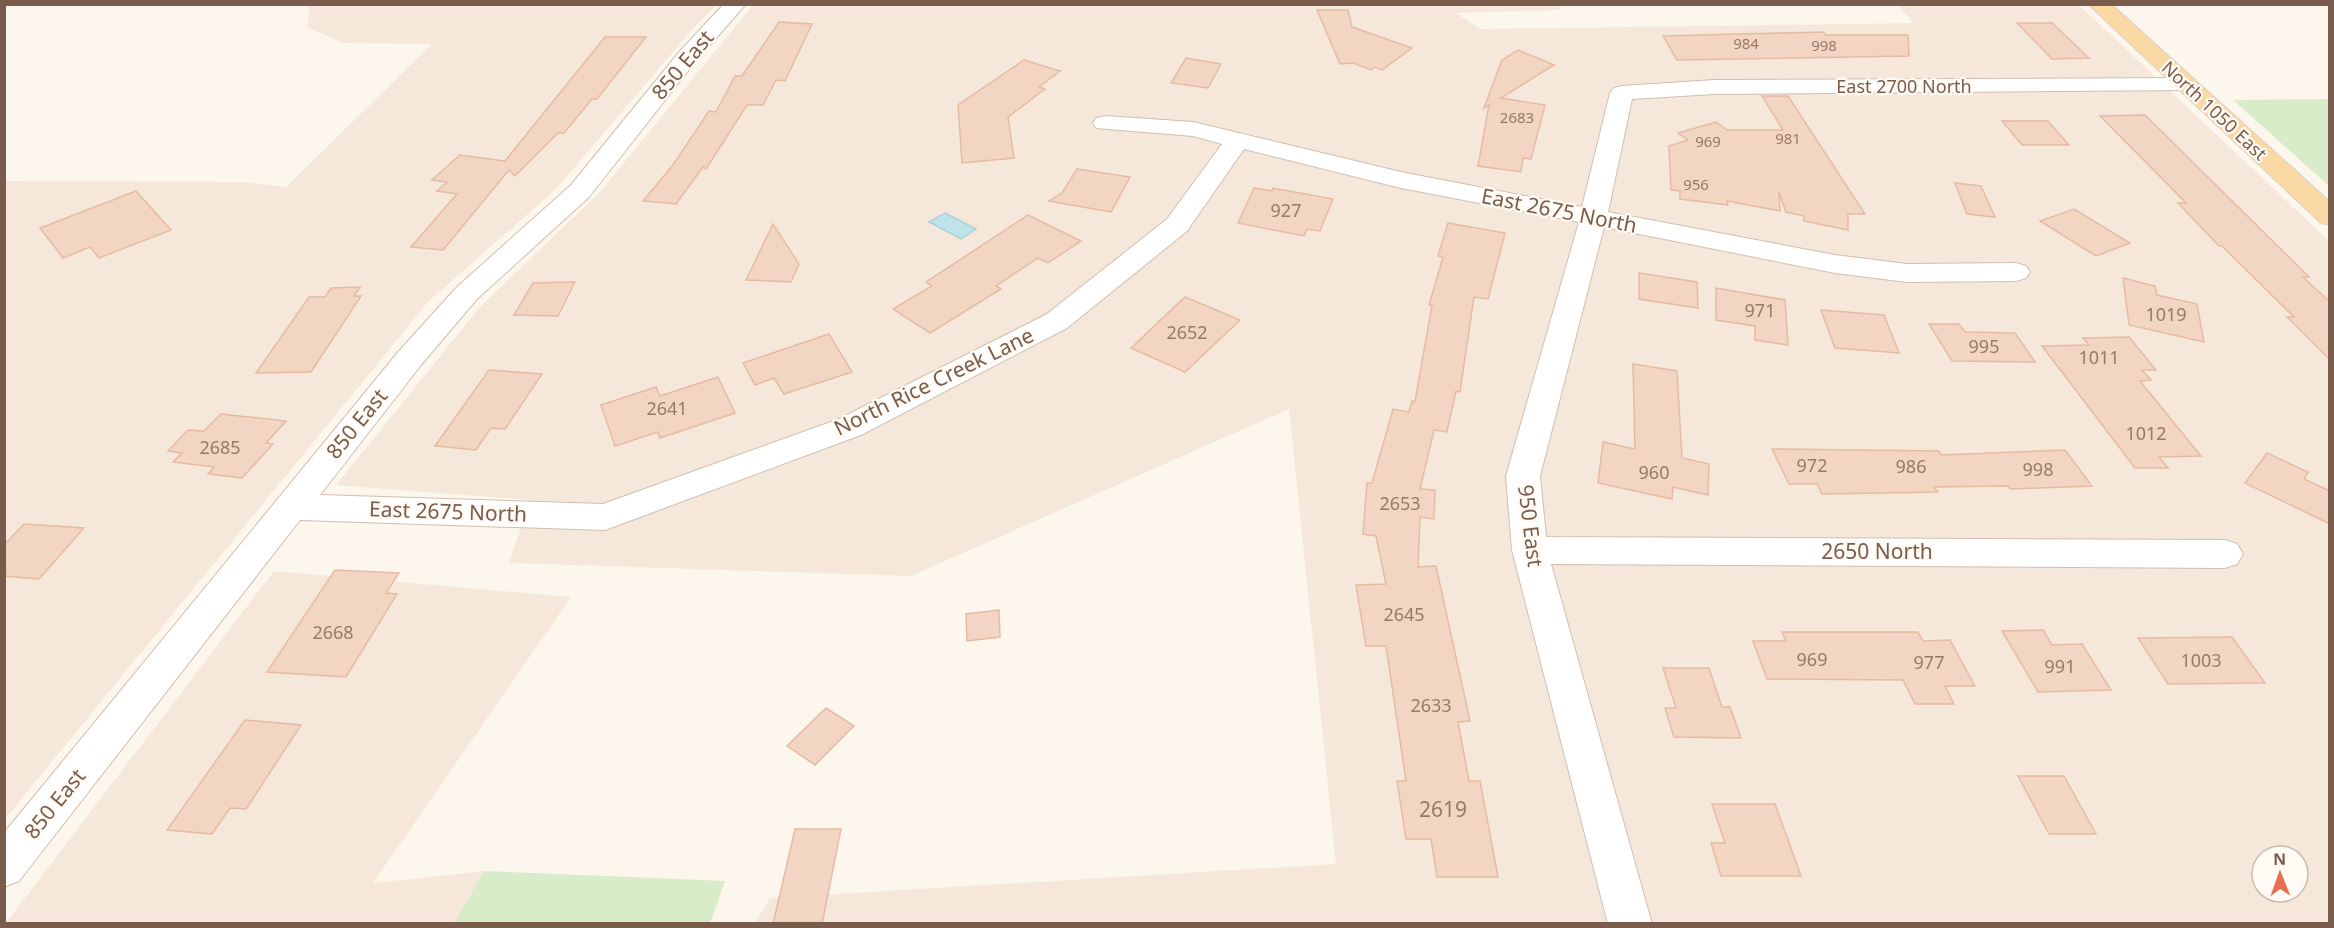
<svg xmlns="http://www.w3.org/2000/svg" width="2334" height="928" font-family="'Noto Sans',sans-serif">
<rect width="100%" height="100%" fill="#fdf6ec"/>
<g fill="#f5e8da" fill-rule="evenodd">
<path d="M 310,5 L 717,5 L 696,25 L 556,189 L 428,302 L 5,819 L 5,181 L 246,182 L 286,187 L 432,44 L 343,43 L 307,27 Z"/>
<path d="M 753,5 L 1561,5 L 1561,10 L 1455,13 L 1480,29 L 1914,23 L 1897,5 L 2079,5 L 2329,241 L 2329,923 L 755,923 L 770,898 L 1336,864 L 1289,409 L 911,576 L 509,563 L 530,500 L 336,485 L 480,307 L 600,192 ZM 2262,856 L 2298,856 L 2298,892 L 2262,892 Z"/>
<path d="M 274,571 L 571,597 L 373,883 L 484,871 L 454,923 L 5,924 Z"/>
</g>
<g fill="#d8ecc9">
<path d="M 2329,99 L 2329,186 L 2233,100 Z"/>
<path d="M 484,871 L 725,881 L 710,923 L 454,923 Z"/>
</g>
<path fill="#bfe3e8" stroke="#a5d3da" stroke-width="1.5" d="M 945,213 L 976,229 L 961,239 L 929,222 Z"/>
<g fill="#f3d5c3" stroke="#e6bba3" stroke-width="1.5">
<path d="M 1317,10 L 1348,10 L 1352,27 L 1412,48 L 1382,70 L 1375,67 L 1371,70 L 1353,63 L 1340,64 Z"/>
<path d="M 779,22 L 812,24 L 785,81 L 776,80 L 763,105 L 747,105 L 706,169 L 703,167 L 676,204 L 643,201 L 673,165 L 709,111 L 716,112 L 735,76 L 742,76 Z"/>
<path d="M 2017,23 L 2052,23 L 2089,58 L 2052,59 Z"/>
<path d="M 1823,32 L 1826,35 L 1908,35 L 1909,56 L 1677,60 L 1663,36 Z"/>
<path d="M 605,37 L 646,37 L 597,99 L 592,99 L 564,133 L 558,133 L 515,176 L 509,170 L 443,250 L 411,247 L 457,194 L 437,191 L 447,182 L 432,180 L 460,155 L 505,161 Z"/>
<path d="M 1518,50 L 1554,65 L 1501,98 L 1545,105 L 1531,159 L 1523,158 L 1521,172 L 1478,166 L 1489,105 L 1484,108 L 1502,60 Z"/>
<path d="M 1186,58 L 1221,64 L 1208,88 L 1171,83 Z"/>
<path d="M 1024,60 L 1060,71 L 1039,87 L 1045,89 L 1008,117 L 1014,158 L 962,163 L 958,105 Z"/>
<path d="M 1762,96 L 1788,96 L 1865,214 L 1848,214 L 1848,230 L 1804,221 L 1804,216 L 1786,212 L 1779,192 L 1780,211 L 1727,201 L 1728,205 L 1680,199 L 1680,191 L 1671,190 L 1669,146 L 1688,140 L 1678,133 L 1716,122 L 1727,130 L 1783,130 Z"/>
<path d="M 2145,115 L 2309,277 L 2303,277 L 2330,302 L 2330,360 L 2287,317 L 2294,317 L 2222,246 L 2219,246 L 2178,203 L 2186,203 L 2100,116 Z"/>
<path d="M 2002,121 L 2048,121 L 2069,145 L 2022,145 Z"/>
<path d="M 1077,169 L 1130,177 L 1111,212 L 1049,201 L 1062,193 Z"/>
<path d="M 1955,183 L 1981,186 L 1995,217 L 1967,214 Z"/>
<path d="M 1254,188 L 1272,191 L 1273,188 L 1333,199 L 1320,231 L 1307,229 L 1304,236 L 1238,223 Z"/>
<path d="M 136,191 L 171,230 L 99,258 L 90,247 L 63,258 L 40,228 Z"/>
<path d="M 2074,209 L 2130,243 L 2096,256 L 2040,221 Z"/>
<path d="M 1028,215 L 1081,241 L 1048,263 L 1038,258 L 996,286 L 1001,289 L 930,333 L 893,309 L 932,286 L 926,282 Z"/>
<path d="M 1448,223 L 1505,233 L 1488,299 L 1474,297 L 1460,392 L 1456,391 L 1447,432 L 1434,430 L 1420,489 L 1435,490 L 1434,519 L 1420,517 L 1418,567 L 1436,566 L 1470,721 L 1458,722 L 1469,781 L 1480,781 L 1498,877 L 1437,877 L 1431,839 L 1406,839 L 1397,781 L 1406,781 L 1386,646 L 1366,646 L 1356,585 L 1386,584 L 1376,536 L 1363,534 L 1367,483 L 1372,483 L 1393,409 L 1409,412 L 1412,401 L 1415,402 L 1432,305 L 1429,305 L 1443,257 L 1438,256 Z"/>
<path d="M 773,224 L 799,264 L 791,282 L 746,280 Z"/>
<path d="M 1639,273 L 1697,282 L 1698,308 L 1639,299 Z"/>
<path d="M 2123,278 L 2155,286 L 2157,295 L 2197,304 L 2204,342 L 2129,325 Z"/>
<path d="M 575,282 L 558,316 L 514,315 L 533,283 Z"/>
<path d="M 360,287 L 354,296 L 361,296 L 311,372 L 256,373 L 309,297 L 325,297 L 331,288 Z"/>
<path d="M 1716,288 L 1785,300 L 1788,345 L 1755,340 L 1755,326 L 1716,320 Z"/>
<path d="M 1185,297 L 1240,320 L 1185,372 L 1131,348 Z"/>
<path d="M 1821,310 L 1884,315 L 1899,353 L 1835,348 Z"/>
<path d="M 1929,324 L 1959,324 L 1965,332 L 2015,333 L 2035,362 L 1952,361 Z"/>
<path d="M 829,334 L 852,372 L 784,394 L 774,378 L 755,385 L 743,363 Z"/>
<path d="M 2129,337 L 2156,370 L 2142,370 L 2151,380 L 2140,381 L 2201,456 L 2159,457 L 2168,468 L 2135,468 L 2042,346 L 2089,345 L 2083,338 Z"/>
<path d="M 1633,364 L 1677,371 L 1682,458 L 1709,464 L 1708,495 L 1673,487 L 1672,499 L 1598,483 L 1603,442 L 1635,449 Z"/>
<path d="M 489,370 L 542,374 L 505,429 L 491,428 L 476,450 L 435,446 Z"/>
<path d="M 718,377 L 735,413 L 660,438 L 658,432 L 615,446 L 601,405 L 656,387 L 660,396 Z"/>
<path d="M 221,414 L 286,421 L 266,443 L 273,444 L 242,478 L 208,474 L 214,467 L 173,462 L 182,453 L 168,451 L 188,430 L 204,431 Z"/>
<path d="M 1772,449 L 1939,451 L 1941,455 L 2065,450 L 2092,486 L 2010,489 L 2008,486 L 1934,487 L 1938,492 L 1822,494 L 1817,484 L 1789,484 Z"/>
<path d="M 2267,453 L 2308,472 L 2304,479 L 2330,491 L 2330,524 L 2245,483 Z"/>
<path d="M 24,524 L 84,528 L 39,579 L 4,576 L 4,545 Z"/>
<path d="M 335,570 L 399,573 L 386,593 L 397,594 L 346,677 L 267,672 Z"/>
<path d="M 999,610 L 1000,637 L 967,641 L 966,614 Z"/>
<path d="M 2043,630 L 2052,645 L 2082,644 L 2111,690 L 2038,692 L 2002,631 Z"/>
<path d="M 1782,632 L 1918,632 L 1923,641 L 1950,640 L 1975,686 L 1945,686 L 1954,704 L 1915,704 L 1903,680 L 1767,679 L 1753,641 L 1786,641 Z"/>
<path d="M 2232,637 L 2265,683 L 2168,684 L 2138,638 Z"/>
<path d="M 1663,668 L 1709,668 L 1722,707 L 1730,707 L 1741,738 L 1674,737 L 1665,708 L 1676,708 Z"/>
<path d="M 826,708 L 854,726 L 815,765 L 787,746 Z"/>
<path d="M 245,720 L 301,725 L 246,809 L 230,808 L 212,834 L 167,830 Z"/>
<path d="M 2018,776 L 2064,776 L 2096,834 L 2049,834 Z"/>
<path d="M 1712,804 L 1775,804 L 1801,876 L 1721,876 L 1711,843 L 1725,843 Z"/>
<path d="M 795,829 L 841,829 L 822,924 L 773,924 Z"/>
</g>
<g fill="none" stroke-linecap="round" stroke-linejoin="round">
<defs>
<path id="minor" d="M 724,4 L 746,4 L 696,61 L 589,197 L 477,299 L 421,365 L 320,495 L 603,504 L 839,419 L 1047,314 L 1167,219 L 1222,144 L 1193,136 L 1096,128 L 1093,123 L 1096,118 L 1105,116 L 1193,122 L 1401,172 L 1582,207 L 1610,93 L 1614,88 L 1622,86 L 1714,80 L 2186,78 L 2194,80 L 2198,85 L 2194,90 L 1714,94 L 1632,99 L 1608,212 L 1835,255 L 1907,264 L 2016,263 L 2026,266 L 2030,272 L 2026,278 L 2016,281 L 1907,282 L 1835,273 L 1604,227 L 1540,476 L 1546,537 L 2225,540 L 2237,544 L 2243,554 L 2237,564 L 2225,568 L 1551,564 L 1652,924 L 1608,924 L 1512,550 L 1506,476 L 1579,222 L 1401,188 L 1244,149 L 1187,231 L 1067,328 L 861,435 L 605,530 L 300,520 L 19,881 L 4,887 L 4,833 L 399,351 L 457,287 L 571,185 L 680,51 Z"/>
<path id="major" d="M 2088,4 L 2111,4 L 2330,202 L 2330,225 L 2321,223 Z"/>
</defs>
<use href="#minor" stroke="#d1beb0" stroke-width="2"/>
<use href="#major" stroke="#dad1cd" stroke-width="2"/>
<use href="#minor" fill="#fff" fill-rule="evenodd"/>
<use href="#major" fill="#fbd9a5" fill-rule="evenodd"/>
</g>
<g text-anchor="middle" stroke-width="4.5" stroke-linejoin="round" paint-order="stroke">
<g font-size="15" fill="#987a6a">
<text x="1746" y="49">984</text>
<text x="1824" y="51">998</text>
<text x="1517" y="123">2683</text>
<text x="1788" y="144">981</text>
<text x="1708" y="147">969</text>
<text x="1696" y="190">956</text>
</g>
<g font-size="18" fill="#7a5c4d" stroke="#fffaf3">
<text x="1904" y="93">East 2700 North</text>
<text transform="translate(2214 111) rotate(43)" y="6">North 1050 East</text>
</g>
<g font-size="18" fill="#987a6a">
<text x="1286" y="217">927</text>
<text x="1760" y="317">971</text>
<text x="2166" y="321">1019</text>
<text x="1187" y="339">2652</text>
<text x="1984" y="353">995</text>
<text x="2099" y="364">1011</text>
<text x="667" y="415">2641</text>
<text x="2146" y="440">1012</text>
<text x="220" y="454">2685</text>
<text x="1812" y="472">972</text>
<text x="1911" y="473">986</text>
<text x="2038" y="476">998</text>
<text x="1654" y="479">960</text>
<text x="1400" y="510">2653</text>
<text x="1404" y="621">2645</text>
<text x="333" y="639">2668</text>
<text x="1812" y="666">969</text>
<text x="2201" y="667">1003</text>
<text x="1929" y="669">977</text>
<text x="2060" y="673">991</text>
<text x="1431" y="712">2633</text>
</g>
<g font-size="21" fill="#7a5c4d" stroke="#fffaf3">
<text transform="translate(683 65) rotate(-50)" y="7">850 East</text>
<text transform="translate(1559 211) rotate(11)" y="7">East 2675 North</text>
<text transform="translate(934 382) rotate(-26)" y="7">North Rice Creek Lane</text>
<text transform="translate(357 424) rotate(-51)" y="7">850 East</text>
<text transform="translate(448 512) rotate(2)" y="7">East 2675 North</text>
<text transform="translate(1530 526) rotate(83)" y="7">950 East</text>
<text x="1877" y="559">2650 North</text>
<text transform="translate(55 804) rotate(-51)" y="7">850 East</text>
</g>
<g font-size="21" fill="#987a6a">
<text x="1443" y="817">2619</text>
</g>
</g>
<rect width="2334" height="928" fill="none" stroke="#7a5c4d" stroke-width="12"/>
<g transform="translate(2280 874) rotate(359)"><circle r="28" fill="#fffaf3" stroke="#cabbb1" stroke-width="1.5"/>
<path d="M0-4.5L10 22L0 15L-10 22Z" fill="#e76f51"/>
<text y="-9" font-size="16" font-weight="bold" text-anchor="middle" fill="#7a5c4d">N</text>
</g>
</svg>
